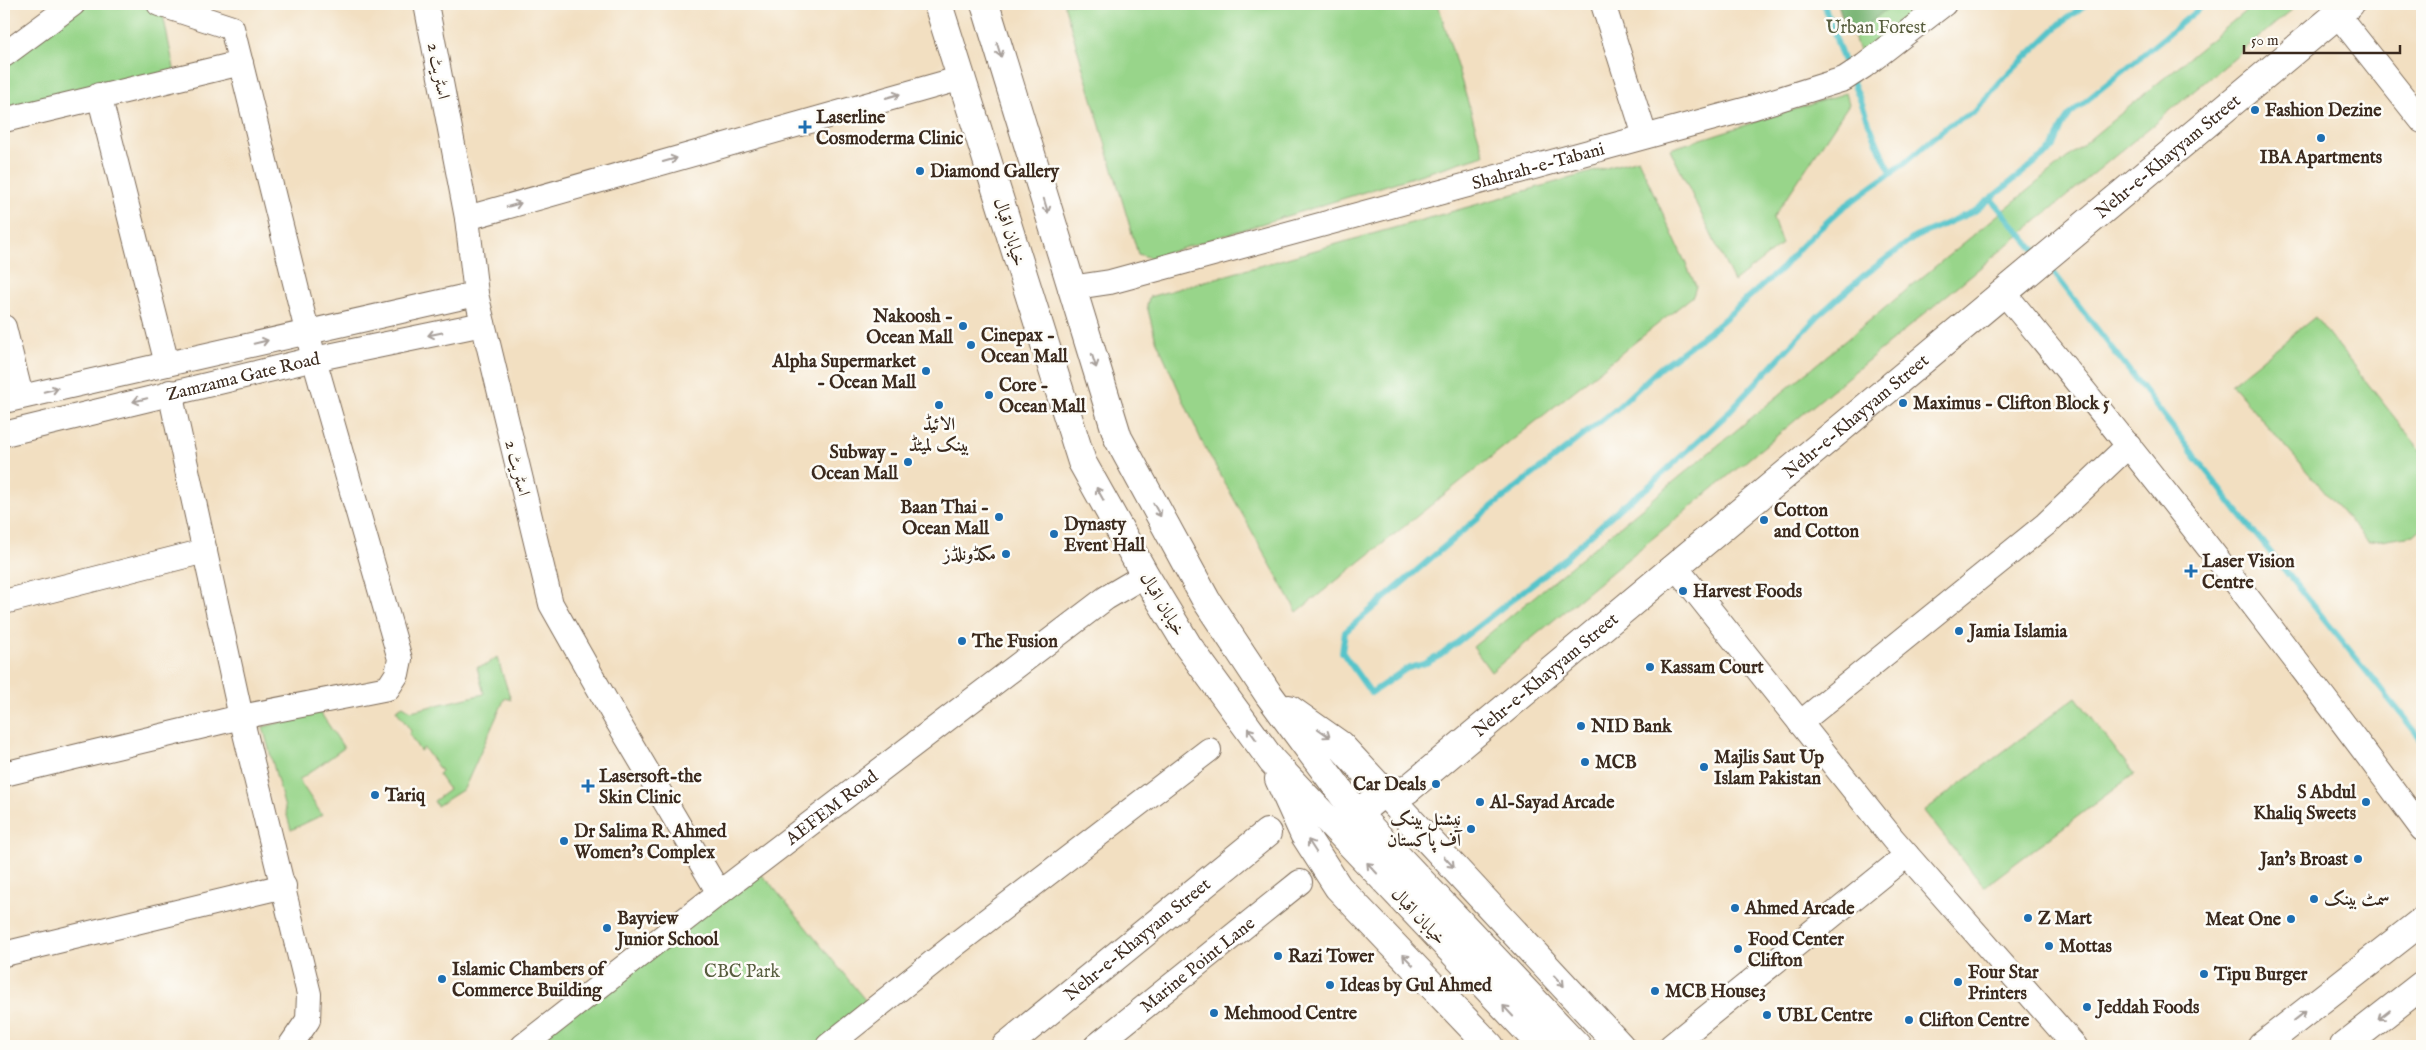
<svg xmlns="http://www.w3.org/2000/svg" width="2426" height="1050" font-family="'IM FELL English',Amiri,serif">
<rect width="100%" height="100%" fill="#fdfcf7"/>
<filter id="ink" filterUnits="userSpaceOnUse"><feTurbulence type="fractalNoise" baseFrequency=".02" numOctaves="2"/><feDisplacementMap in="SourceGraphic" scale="10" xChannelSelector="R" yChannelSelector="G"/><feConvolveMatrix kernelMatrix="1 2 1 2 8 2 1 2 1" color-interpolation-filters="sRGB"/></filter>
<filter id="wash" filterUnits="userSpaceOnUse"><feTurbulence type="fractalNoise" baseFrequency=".0096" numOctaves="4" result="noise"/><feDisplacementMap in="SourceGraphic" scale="20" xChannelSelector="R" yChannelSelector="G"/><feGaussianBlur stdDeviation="1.12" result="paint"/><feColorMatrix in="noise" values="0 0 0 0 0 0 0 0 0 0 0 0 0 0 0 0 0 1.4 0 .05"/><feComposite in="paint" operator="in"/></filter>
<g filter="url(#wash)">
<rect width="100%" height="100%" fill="#f2dfc1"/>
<g fill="#98d58a" stroke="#6a8054">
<path d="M 73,4 L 161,5 L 176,78 L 4,120 L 4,55 Z"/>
<path d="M 1064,4 L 1438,4 L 1484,155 L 1151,258 L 1138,254 Z"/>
<path d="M 1843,4 L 1944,4 L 1864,66 Z"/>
<path d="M 2254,4 L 2299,4 L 1491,672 L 1473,647 Z"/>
<path d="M 1846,93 L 1849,104 L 1773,218 L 1782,244 L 1734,282 L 1670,149 Z"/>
<path d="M 1638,159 L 1696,286 L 1693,296 L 1297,612 L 1202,442 L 1155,337 L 1147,306 L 1149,297 Z"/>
<path d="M 2315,317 L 2422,452 L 2422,527 L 2413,535 L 2368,542 L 2231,384 Z"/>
<path d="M 497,657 L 511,700 L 505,698 L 464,789 L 437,806 L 434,801 L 449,790 L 438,774 L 441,771 L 424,748 L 420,751 L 409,734 L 411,731 L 396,710 L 403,706 L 411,711 L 484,694 L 477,667 L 486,665 Z"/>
<path d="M 2076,697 L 2134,774 L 1984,887 L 1924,811 Z"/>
<path d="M 320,712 L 344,748 L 299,780 L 322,815 L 291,830 L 263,727 Z"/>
<path d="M 754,868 L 769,882 L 874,1011 L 828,1046 L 524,1046 Z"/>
</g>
<path fill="#7ab676" stroke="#5a704a" d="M 1838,4 L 1893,4 L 1855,34 L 1848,36 Z"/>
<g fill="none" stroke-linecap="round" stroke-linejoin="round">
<g stroke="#56c4ca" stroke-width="6">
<path d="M 1824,4 L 1847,71"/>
<path d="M 2086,4 L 2061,23 L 2000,82 L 1975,112 L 1949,125 L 1902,165 L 1841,209 L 1802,245 L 1782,268 L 1714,328 L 1660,368 L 1615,410 L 1480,516 L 1345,632 L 1342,652 L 1371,693 L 1406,669 L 1426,663 L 1441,655 L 1563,560 L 1622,506 L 1648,487 L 1724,417 L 1818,316 L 1862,277 L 1915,237 L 1975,211 L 2053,148 L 2062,126 L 2070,114 L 2205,4"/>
<path d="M 1852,80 C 1866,111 1874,143 1892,173"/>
<path d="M 1991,199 L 2039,255"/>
<path d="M 2047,264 L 2237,511 L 2422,740"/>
</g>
</g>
</g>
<g filter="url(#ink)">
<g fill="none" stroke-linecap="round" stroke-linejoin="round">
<defs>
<g id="minor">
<path d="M 426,4 L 467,218 L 476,294 L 551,604 L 615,717 L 719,893"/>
<path d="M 1603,4 L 1645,136"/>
<path d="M 2337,14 L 2422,121"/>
<path d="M 4,55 L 73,4"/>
<path d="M 99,95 L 167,364"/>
<path d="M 4,120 L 241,63"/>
<path d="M 467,218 L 962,78"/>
<path id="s1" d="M 1070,288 L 1110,282 L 1751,108 L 1844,79 L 1864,66 L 1944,4"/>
<path d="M 2005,294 C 2149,468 2288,647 2422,829"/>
<path d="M 4,327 L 21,396"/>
<path d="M 170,392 L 241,717 L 309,994 L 308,1020 L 290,1046"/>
<path d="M 4,401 L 476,294"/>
<path id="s2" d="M 4,434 L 314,359 L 483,324"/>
<path d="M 1675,566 L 1893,839 L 2075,1046"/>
<path d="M 4,602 L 205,551"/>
<path d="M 1800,723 L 2046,524 L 2129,445"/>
<path d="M 4,774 L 241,717 L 388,688 L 397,674 L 400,659 L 314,359 L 232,28 L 159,4"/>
<path d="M 4,954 L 284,886"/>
<path id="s3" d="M 523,1046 L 719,893 L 1106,598 L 1145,575"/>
<path d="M 828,1046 L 956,944 L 1209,750"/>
<path id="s4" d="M 1096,1046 L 1300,882"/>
<path d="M 1671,1046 L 1907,855"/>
</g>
<g id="tertiary">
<path id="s5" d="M 1357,814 L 1384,792 L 1407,790 L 2350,4"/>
<path id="s6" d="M 1006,1046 L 1267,833"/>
</g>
<g id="primary">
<path d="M 938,4 L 1082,462 L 1145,575 L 1188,646 L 1272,761 L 1542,1046"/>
<path d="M 985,4 L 1118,438 L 1206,600 L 1269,695 L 1357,814 L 1577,1046"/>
<path d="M 1289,709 L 1340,745 L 1620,1046"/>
<path d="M 1279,779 L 1304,834 L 1338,887 L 1490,1046"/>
<path d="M 2262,1046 L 2422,921"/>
<path d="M 2344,1046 L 2422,985"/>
</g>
</defs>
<use href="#minor" stroke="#7b6957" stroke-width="26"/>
<use href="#tertiary" stroke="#7b6957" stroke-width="30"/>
<use href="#primary" stroke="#7b6957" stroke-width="30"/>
<use href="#minor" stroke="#fff" stroke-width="24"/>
<use href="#tertiary" stroke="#fff" stroke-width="28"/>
<use href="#primary" stroke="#fff" stroke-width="28"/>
</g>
<defs><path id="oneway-shaft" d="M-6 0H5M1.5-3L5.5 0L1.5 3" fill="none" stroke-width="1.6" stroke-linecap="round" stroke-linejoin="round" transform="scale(1.25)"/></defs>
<g stroke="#a79f9a">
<use href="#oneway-shaft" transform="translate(999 50) rotate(73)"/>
<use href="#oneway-shaft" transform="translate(893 96) rotate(-16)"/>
<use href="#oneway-shaft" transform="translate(670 160) rotate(-16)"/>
<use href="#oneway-shaft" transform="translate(514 205) rotate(-16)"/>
<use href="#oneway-shaft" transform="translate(1046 206) rotate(73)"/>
<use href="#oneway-shaft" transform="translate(435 334) rotate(168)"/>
<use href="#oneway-shaft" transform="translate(261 342) rotate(-13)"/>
<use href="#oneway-shaft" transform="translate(1094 361) rotate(72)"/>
<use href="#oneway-shaft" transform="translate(51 390) rotate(-13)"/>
<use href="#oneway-shaft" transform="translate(140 400) rotate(166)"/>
<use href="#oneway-shaft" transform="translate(1100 494) rotate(-119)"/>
<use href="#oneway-shaft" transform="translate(1157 510) rotate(61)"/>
<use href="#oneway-shaft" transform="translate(1324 733) rotate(35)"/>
<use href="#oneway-shaft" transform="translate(1252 734) rotate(-126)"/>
<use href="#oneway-shaft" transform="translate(1312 846) rotate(-123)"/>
<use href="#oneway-shaft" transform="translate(1449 862) rotate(47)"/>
<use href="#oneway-shaft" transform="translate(1372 868) rotate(-133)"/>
<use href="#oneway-shaft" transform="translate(1408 960) rotate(-134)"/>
<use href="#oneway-shaft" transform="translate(1559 981) rotate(47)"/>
<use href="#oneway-shaft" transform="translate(1508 1011) rotate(-133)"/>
<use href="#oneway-shaft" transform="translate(2384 1015) rotate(142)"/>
<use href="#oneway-shaft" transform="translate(2300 1016) rotate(-38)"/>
</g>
</g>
<g fill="#1f6fb2" stroke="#fdfcf7" stroke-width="2">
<circle cx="2255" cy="110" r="5"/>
<path d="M802.5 119.5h5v5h5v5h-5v5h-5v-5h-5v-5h5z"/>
<circle cx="2321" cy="138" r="5"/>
<circle cx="920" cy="171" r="5"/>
<circle cx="963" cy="326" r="5"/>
<circle cx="971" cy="345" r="5"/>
<circle cx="926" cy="371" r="5"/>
<circle cx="989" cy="395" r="5"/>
<circle cx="1903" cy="403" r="5"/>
<circle cx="939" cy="405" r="5"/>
<circle cx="908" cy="462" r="5"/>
<circle cx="999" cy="517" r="5"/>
<circle cx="1764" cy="520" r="5"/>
<circle cx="1054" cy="534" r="5"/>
<circle cx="1006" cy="554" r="5"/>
<path d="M2188.5 563.5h5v5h5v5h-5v5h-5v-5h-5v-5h5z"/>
<circle cx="1683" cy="591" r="5"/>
<circle cx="1959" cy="631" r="5"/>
<circle cx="962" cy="641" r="5"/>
<circle cx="1650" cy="667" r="5"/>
<circle cx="1581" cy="726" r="5"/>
<circle cx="1585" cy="762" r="5"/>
<circle cx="1704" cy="767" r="5"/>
<circle cx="1436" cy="784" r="5"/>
<path d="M585.5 778.5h5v5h5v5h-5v5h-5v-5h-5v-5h5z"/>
<circle cx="375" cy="795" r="5"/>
<circle cx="1480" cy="802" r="5"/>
<circle cx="2366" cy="802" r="5"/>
<circle cx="1471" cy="829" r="5"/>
<circle cx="564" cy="841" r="5"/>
<circle cx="2358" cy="859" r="5"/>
<circle cx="2314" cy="899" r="5"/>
<circle cx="1735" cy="908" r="5"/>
<circle cx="2028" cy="918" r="5"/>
<circle cx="2291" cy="919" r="5"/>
<circle cx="607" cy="928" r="5"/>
<circle cx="2049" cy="946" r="5"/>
<circle cx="1738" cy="949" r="5"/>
<circle cx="1278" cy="956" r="5"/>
<circle cx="2204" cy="974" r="5"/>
<circle cx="442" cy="979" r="5"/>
<circle cx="1958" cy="982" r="5"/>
<circle cx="1330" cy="985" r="5"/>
<circle cx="1655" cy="991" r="5"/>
<circle cx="2087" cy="1007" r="5"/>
<circle cx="1214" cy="1013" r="5"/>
<circle cx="1767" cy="1015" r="5"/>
<circle cx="1909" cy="1020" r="5"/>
</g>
<g text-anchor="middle" stroke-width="5" stroke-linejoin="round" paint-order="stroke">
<g font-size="18" fill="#575d3e" stroke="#fdfcf7">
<text x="1876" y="33">Urban Forest</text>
<text x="742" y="977">CBC Park</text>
</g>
<g font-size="18" fill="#3b2a1e" stroke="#fdfcf7">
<text transform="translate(439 71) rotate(79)" y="6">اسٹریٹ 2</text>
<text dy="6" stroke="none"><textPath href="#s5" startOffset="1048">Nehr-e-Khayyam Street</textPath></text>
<text dy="6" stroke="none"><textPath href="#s1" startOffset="484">Shahrah-e-Tabani</textPath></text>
<text transform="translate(1010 232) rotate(73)" y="6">خیابان اقبال</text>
<text dy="6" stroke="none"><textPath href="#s2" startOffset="246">Zamzama Gate Road</textPath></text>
<text dy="6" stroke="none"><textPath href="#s5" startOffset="642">Nehr-e-Khayyam Street</textPath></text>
<text transform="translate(518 468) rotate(76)" y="6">اسٹریٹ 2</text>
<text transform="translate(1163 604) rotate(59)" y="6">خیابان اقبال</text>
<text dy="6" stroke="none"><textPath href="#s5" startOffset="238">Nehr-e-Khayyam Street</textPath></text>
<text dy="6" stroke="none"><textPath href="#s3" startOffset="390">AEFEM Road</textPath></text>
<text transform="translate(1419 916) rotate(47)" y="6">خیابان اقبال</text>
<text dy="6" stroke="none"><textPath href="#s6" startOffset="169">Nehr-e-Khayyam Street</textPath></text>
<text dy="6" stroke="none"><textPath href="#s4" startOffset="130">Marine Point Lane</textPath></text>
</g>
<g font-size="18" font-weight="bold" fill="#3b2a1e" stroke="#fdfcf7" text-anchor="start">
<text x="2265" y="116">Fashion Dezine</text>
<text x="816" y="123">Laserline<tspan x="816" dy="21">Cosmoderma Clinic</tspan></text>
<text x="2321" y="163" text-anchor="middle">IBA Apartments</text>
<text x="930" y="177">Diamond Gallery</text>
<text x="953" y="322" text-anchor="end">Nakoosh -<tspan x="953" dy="21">Ocean Mall</tspan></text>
<text x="981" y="341">Cinepax -<tspan x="981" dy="21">Ocean Mall</tspan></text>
<text x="916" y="367" text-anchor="end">Alpha Supermarket<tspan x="916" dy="21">- Ocean Mall</tspan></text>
<text x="999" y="391">Core -<tspan x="999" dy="21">Ocean Mall</tspan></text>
<text x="1913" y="409">Maximus - Clifton Block 5</text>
<text x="939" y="430" text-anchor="middle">الائیڈ<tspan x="939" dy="21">بینک لمیٹڈ</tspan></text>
<text x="898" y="458" text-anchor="end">Subway -<tspan x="898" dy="21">Ocean Mall</tspan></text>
<text x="989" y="513" text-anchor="end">Baan Thai -<tspan x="989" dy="21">Ocean Mall</tspan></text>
<text x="1774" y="516">Cotton<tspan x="1774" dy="21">and Cotton</tspan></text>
<text x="1064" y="530">Dynasty<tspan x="1064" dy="21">Event Hall</tspan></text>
<text x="996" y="560" text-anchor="end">مکڈونلڈز</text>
<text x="2202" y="567">Laser Vision<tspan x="2202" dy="21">Centre</tspan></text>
<text x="1693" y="597">Harvest Foods</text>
<text x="1969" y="637">Jamia Islamia</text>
<text x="972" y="647">The Fusion</text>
<text x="1660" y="673">Kassam Court</text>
<text x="1591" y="732">NID Bank</text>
<text x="1714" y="763">Majlis Saut Up<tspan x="1714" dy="21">Islam Pakistan</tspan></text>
<text x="1595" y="768">MCB</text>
<text x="599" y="782">Lasersoft-the<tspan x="599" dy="21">Skin Clinic</tspan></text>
<text x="1426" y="790" text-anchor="end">Car Deals</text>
<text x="2356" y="798" text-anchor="end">S Abdul<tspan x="2356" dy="21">Khaliq Sweets</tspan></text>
<text x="385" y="801">Tariq</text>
<text x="1490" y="808">Al-Sayad Arcade</text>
<text x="1461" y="825" text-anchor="end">نیشنل بینک<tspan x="1461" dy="21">آف پاکستان</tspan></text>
<text x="574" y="837">Dr Salima R. Ahmed<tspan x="574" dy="21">Women’s Complex</tspan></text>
<text x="2348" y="865" text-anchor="end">Jan's Broast</text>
<text x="2324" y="905">سمٹ بینک</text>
<text x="1745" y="914">Ahmed Arcade</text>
<text x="617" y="924">Bayview<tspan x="617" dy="21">Junior School</tspan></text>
<text x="2038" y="924">Z Mart</text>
<text x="2281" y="925" text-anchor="end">Meat One</text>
<text x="1748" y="945">Food Center<tspan x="1748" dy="21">Clifton</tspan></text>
<text x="2059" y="952">Mottas</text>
<text x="1288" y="962">Razi Tower</text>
<text x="452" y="975">Islamic Chambers of<tspan x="452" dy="21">Commerce Building</tspan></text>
<text x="1968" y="978">Four Star<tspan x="1968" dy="21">Printers</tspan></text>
<text x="2214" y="980">Tipu Burger</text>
<text x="1340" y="991">Ideas by Gul Ahmed</text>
<text x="1665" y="997">MCB House3</text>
<text x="2097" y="1013">Jeddah Foods</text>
<text x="1224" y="1019">Mehmood Centre</text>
<text x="1777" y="1021">UBL Centre</text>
<text x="1919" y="1026">Clifton Centre</text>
</g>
</g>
<rect width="2426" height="1050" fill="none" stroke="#fdfcf7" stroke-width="20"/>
<path d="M2244 45v8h156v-8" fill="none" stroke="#3b2a1e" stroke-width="2.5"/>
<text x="2251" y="45" font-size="15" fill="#3b2a1e" stroke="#fdfcf7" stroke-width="4" paint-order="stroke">50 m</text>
</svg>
